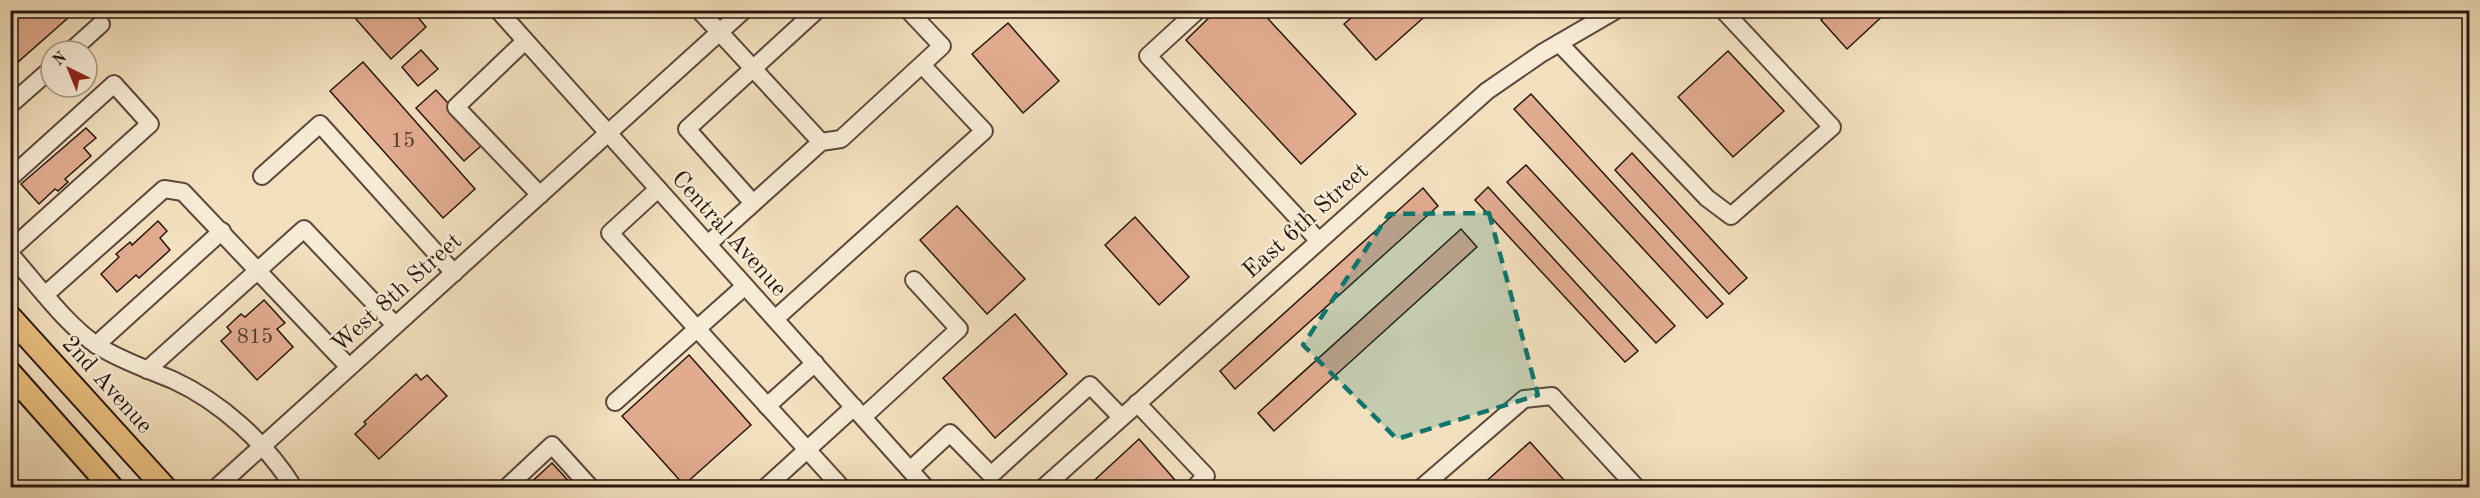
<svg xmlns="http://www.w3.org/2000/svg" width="2480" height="498" font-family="'Old Standard TT',serif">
<rect width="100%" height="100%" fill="#f3e0be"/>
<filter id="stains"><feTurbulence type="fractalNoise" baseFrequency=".00333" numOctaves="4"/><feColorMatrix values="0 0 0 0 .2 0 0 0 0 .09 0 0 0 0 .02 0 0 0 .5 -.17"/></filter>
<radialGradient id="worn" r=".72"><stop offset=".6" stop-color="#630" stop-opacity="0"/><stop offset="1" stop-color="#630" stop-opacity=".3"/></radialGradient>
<g fill="#e1ab90" stroke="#28160e" stroke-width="1.5">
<path d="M 10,10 L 77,10 L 10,69 Z"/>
<path d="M 348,10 L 412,10 L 426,27 L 391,59 Z"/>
<path d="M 1217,10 L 1260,10 L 1356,114 L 1301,164 L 1186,40 Z"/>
<path d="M 1360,10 L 1432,10 L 1376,60 L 1344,24 Z"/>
<path d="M 1831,10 L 1889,10 L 1847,49 L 1821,20 Z"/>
<path d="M 1008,23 L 1059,81 L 1023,113 L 972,54 Z"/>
<path d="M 421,50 L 438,69 L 418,86 L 402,67 Z"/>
<path d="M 1728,51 L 1784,111 L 1733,157 L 1678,97 Z"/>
<path d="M 363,62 L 475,189 L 443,218 L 330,91 Z"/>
<path d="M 436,90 L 458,114 L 455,117 L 481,146 L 464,161 L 416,108 Z"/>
<path d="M 1531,94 L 1723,304 L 1707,318 L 1514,109 Z"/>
<path d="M 86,128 L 96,138 L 84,148 L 91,156 L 65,179 L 68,182 L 58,191 L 55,189 L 39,204 L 21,184 Z"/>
<path d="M 1632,153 L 1747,278 L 1729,294 L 1615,170 Z"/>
<path d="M 1526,165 L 1675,326 L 1656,343 L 1507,182 Z"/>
<path d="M 1488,187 L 1638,351 L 1625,362 L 1475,200 Z"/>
<path d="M 1423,188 L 1438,206 L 1235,389 L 1220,371 Z"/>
<path d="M 957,206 L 1025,279 L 987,314 L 920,240 Z"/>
<path d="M 1135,217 L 1189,277 L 1159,305 L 1105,245 Z"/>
<path d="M 158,221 L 167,231 L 160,238 L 170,250 L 139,278 L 136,275 L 117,292 L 101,274 L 119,257 L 116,254 L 130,242 L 132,245 Z"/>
<path d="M 1461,229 L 1477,247 L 1274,431 L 1258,413 Z"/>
<path d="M 264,300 L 285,323 L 277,329 L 293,347 L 257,380 L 221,341 L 231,332 L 227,327 L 241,314 L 245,317 Z"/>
<path d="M 1015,314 L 1067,374 L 995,438 L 943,378 Z"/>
<path d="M 689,355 L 751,425 L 684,485 L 622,416 Z"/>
<path d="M 416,374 L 421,380 L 427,375 L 447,396 L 379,459 L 355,434 L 366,424 L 364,422 Z"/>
<path d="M 1139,439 L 1175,480 L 1167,488 L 1086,488 Z"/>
<path d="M 1530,442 L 1571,488 L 1484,488 L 1482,485 Z"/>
<path d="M 552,463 L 575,488 L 525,488 Z"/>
</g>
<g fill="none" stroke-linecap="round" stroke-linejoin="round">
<defs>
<g id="minor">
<path d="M 498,10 L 926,488"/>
<path d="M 699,10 L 821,142"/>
<path d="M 1198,10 L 1148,56 L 1318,240"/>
<path d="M 525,41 L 456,107 L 540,195"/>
<path d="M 1559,43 L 1707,198 L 1731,216 L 1832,127 L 1723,10"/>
<path d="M 71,51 L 101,24"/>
<path d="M 10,105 L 51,69"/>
<path d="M 262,176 L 320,124 L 454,273"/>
<path d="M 10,178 L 114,84 L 150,124 L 10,250"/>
<path d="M 658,189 L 610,233 L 842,488"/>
<path d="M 753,203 L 687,129 L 817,10"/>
<path d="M 708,244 L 821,142 L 841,139 L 942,46 L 908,10"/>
<path d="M 10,254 C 36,283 66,325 98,346 C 122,361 147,369 173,380 C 221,402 266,443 294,488"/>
<path d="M 46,294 L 164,189 L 183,192 L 349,367"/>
<path d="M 775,319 L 984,131 L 922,65"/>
<path d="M 96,345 L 222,231"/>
<path d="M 147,370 L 304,229 L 395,325"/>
<path d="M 615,402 L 745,286"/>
<path d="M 1137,403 L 1206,476 L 1194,488"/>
<path d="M 767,406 L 815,363"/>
<path d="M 863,417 L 959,329 L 914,280"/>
<path d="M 910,470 L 950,433 L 991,475 L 1090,385 L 1121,417"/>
<path d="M 216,488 L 744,10"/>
<path d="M 506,488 L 552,445 L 591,488"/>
<path d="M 765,488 L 854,407"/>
<path d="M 1043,488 L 1487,91 L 1542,53 L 1616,10"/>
<path d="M 1421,488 L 1524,399 L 1552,396 L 1637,488"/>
</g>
<g id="major">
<path d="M 10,317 L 165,488"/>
<path d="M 10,373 L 112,488"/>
</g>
</defs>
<use href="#minor" stroke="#5b483a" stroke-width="20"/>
<use href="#major" stroke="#28160e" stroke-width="26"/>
<use href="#minor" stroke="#f7ebd5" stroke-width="16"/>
<use href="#major" stroke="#eac07f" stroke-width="22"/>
</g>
<path fill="#0f766e" fill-opacity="0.2" stroke="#0f766e" stroke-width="4.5" stroke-dasharray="12 8" stroke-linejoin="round" d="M 1489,213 L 1538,395 L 1397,439 L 1303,345 L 1389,214 Z"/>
<g text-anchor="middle" stroke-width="5" stroke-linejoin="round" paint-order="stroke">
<g font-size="21" fill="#563b2e">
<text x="403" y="147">15</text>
<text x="255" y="343">815</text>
</g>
<g font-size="24" fill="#28160e" stroke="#f7ebd5">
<text transform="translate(1305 220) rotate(-42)" y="8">East 6th Street</text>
<text transform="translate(730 233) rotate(48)" y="8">Central Avenue</text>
<text transform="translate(396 292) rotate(-42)" y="8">West 8th Street</text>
<text transform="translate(108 384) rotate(48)" y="8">2nd Avenue</text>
</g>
</g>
<rect width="2480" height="498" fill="none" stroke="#f3e0be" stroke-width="36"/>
<rect x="12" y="12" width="2456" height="474" fill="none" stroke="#28160e" stroke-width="3"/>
<rect x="18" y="18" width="2444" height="462" fill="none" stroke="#28160e" stroke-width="1.5"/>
<g transform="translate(69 69) rotate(317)"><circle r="28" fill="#f7ebd5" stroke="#a49685" stroke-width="1.5"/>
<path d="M0-4.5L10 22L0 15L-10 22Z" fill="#8f2418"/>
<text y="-9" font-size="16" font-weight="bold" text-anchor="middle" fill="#28160e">N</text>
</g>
<rect width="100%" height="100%" filter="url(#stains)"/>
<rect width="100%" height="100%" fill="url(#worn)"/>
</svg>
